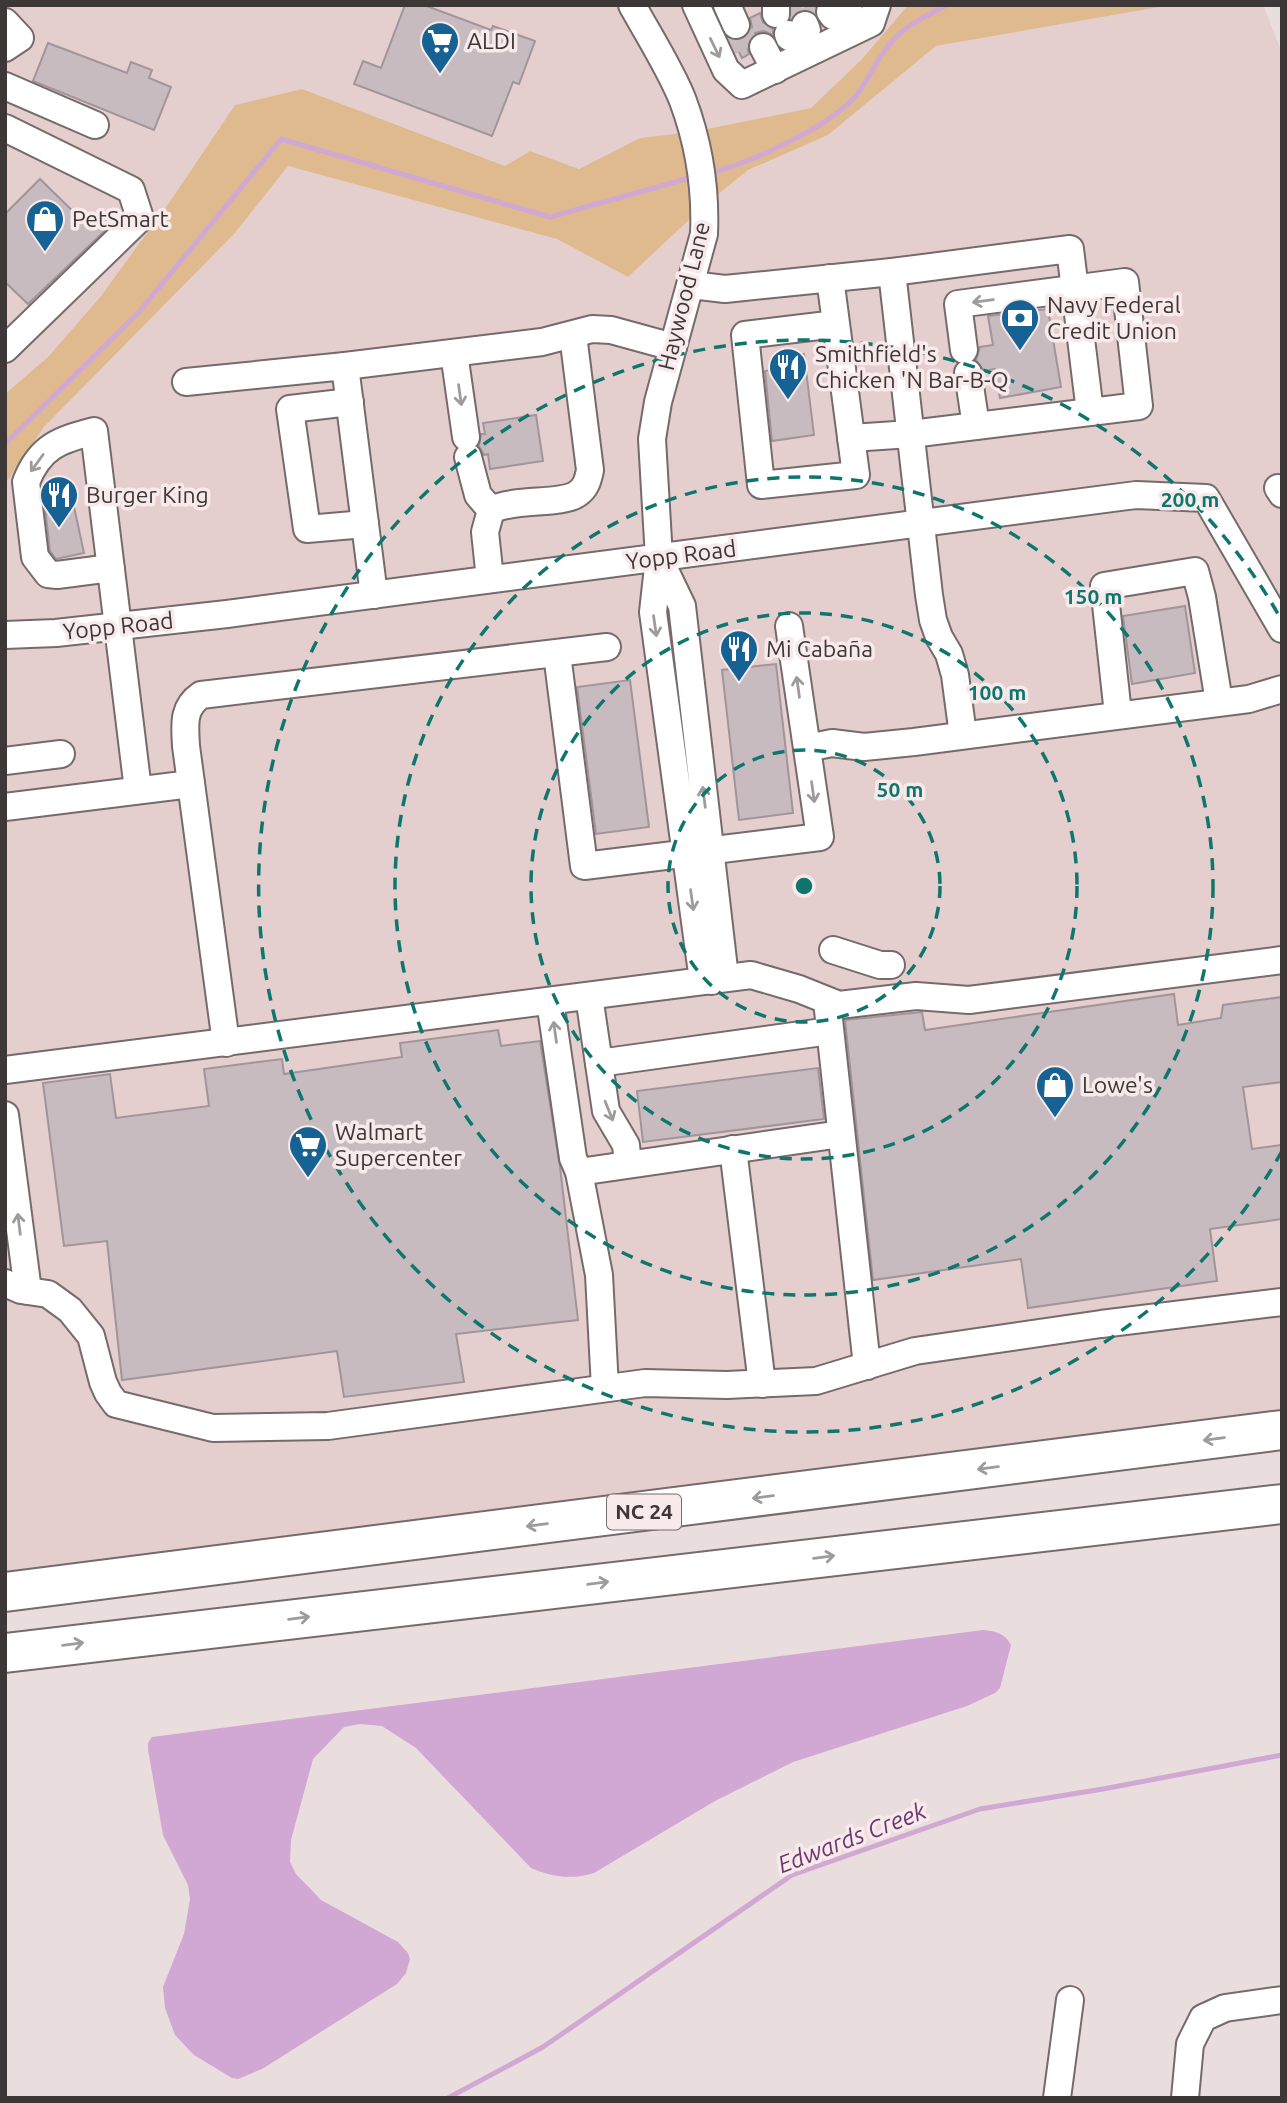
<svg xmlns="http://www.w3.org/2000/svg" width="1287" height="2103" font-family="Ubuntu,sans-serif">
<rect width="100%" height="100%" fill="#eadddd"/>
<g fill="#e4cece">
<path d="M 5,5 L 908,5 L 862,59 L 811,108 L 692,132 L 641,138 L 579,169 L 530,151 L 505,166 L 302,89 L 235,105 L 171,200 L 101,296 L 48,357 L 5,394 Z"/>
<path d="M 1171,5 L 1263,5 L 1282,53 L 1282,1430 L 5,1592 L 5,484 L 18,463 L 44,427 L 235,233 L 288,166 L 557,239 L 628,277 L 705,205 L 748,170 L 828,135 L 936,46 Z"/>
</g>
<path fill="#dfba8e" d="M 908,5 L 1171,5 L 936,46 L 828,135 L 748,170 L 705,205 L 628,277 L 557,239 L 288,166 L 235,233 L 44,427 L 5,484 L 5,394 L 48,357 L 101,296 L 171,200 L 235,105 L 302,89 L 505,166 L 530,151 L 579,169 L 640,138 L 692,132 L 811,108 L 862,59 Z"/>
<path fill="#d1a7d4" d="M 983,1630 C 995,1631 1005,1633 1011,1645 L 1000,1688 L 995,1693 L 967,1706 L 793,1762 L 715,1801 L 594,1873 C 571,1880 552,1877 531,1868 L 416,1748 L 382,1726 L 360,1724 L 344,1727 L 313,1759 L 291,1840 L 290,1862 L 296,1874 L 321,1900 L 398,1942 L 408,1953 L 410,1959 L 406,1973 L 397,1984 L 262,2069 L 238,2079 L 232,2078 L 194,2055 L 175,2035 L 165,2008 L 163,1987 L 184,1934 L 190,1899 L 188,1885 L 163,1835 L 148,1750 L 148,1743 L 152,1737 Z"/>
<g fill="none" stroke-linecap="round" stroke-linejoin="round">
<g stroke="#d1a7d4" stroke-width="5">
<path d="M 710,173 C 750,163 827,128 855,97 C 865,85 872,69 881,56 C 899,28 918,20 947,5"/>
<path d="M 5,444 L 139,312 L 281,139 L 550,217 L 693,177"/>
<path d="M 448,2098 L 543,2047 L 792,1875 L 980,1809 L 1103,1789 L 1282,1755"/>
</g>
</g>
<g fill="#c7bbc0" stroke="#a1959a" stroke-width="2">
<path d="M 405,5 L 424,5 L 491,30 L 493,26 L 535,41 L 519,84 L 513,82 L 492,136 L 354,84 L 363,61 L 381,68 Z"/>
<path d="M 760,13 L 763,22 L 773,29 L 773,35 L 764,31 L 755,33 L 749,39 L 747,46 L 749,54 L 742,58 L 733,40 L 742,40 L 748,35 L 752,27 L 750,18 Z"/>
<path d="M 48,43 L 127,73 L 131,62 L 152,70 L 149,78 L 171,87 L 154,130 L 33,81 Z"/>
<path d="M 40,179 L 87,225 L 102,209 L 115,221 L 28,304 L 5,282 L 5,214 Z"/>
<path d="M 1048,309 L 1061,387 L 1000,398 L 995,369 L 984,371 L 976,360 L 980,347 L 993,345 L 988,316 Z"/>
<path d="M 804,354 L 814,435 L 772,441 L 765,371 L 786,367 L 784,357 Z"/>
<path d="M 536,415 L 543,461 L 490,469 L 488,454 L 484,455 L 479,446 L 481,434 L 485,434 L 483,423 Z"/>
<path d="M 53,497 L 54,506 L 73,502 L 84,553 L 56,559 L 50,551 L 44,499 Z"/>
<path d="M 1185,606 L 1195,673 L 1132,684 L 1123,616 Z"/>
<path d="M 776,664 L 793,813 L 739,820 L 722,670 Z"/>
<path d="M 630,680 L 649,827 L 596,834 L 577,687 Z"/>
<path d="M 1174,994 L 1178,1025 L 1221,1018 L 1223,1005 L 1282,997 L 1282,1082 L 1243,1087 L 1252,1149 L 1282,1145 L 1282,1219 L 1210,1229 L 1217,1281 L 1028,1308 L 1021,1259 L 873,1280 L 845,1020 L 922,1012 L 925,1030 Z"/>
<path d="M 498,1030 L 501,1046 L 540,1041 L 560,1167 L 578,1320 L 456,1334 L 464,1382 L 344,1397 L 337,1351 L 122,1380 L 107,1241 L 64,1246 L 43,1083 L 110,1074 L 116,1118 L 209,1106 L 204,1069 L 282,1059 L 284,1074 L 402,1057 L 400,1043 Z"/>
<path d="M 818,1068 L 824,1119 L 643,1142 L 637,1091 Z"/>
</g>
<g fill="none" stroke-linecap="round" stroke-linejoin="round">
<g stroke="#c7bcbc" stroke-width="26" stroke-dasharray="26 13" stroke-linecap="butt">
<path d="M 810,5 L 816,20"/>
<path d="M 787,8 L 797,30"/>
<path d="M 736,25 L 749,54"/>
</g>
<defs>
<g id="minor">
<path d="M 632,5 C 648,34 672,72 683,101 C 699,144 706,188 704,234 L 658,402 L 652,439 L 659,558 L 653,612 L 701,966 L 712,981 L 724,969 L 682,606 L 659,558"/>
<path d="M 696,5 L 726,70 L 742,85 L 871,23 L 877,5"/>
<path d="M 727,5 L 736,25"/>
<path d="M 776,5 L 776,14"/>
<path d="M 830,12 L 833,16 L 844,21 L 849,9 L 847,5"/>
<path d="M 5,22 L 20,38 L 5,48"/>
<path d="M 788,34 L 789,37 L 803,42 L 807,30 L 805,25"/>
<path d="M 763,47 L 775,70"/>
<path d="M 5,86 L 95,125"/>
<path d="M 5,128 L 131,190 L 140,218 L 5,349"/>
<path d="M 892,272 L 929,595 L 933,620 L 939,637 L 949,654 L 955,675 L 963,735"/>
<path d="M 830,278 L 856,475 L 761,485 L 745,335 L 836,324"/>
<path d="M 691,285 L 725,289 L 892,272 L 1070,249 L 1090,412"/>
<path d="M 454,353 L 466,437"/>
<path d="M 345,366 L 542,342 L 592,329 L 611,330 L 673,347"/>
<path d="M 968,373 L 976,426"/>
<path d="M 186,382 L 345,366 L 374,595"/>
<path d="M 350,402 L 290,409 L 307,529 L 365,524"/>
<path d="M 851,438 L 911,434 L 1139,406 L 1125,282 L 958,304 L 964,350"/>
<path d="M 468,457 L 478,495 L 491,510"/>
<path d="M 1278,488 L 1282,494"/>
<path d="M 111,568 L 57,575 L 48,574 L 35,557 L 26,482 C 40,446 60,440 94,431 L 138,790"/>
<path d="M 490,579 L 485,532 L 491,510 C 515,498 561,505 577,494 C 586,488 588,480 590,470 L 573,335"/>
<path d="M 5,635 L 56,633 L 227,614 L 1136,495 L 1206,498 L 1282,629"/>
<path d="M 557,654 L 584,866 L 820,837 L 789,626"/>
<path d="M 1118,714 L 1104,586 L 1195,571 L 1202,597 L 1219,702"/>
<path d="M 807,748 L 832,743 L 864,747 L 914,742 L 1249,699 L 1282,689"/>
<path d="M 5,761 L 61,754"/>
<path d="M 5,807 L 191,784"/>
<path d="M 833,950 L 880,965 L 891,965"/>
<path d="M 589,996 L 606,1111 L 626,1145 L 628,1164"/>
<path d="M 550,1001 L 573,1158 L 579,1172 L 599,1275 L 605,1388"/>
<path d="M 827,1001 L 867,1366"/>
<path d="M 226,1043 L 186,746 C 185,725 182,708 201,695 L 607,647"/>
<path d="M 599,1063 L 830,1031"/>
<path d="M 5,1070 L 751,975 L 799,989 L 839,1005 L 916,996 L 969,1000 L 1282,960"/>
<path d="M 5,1115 L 28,1291"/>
<path d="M 733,1149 L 762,1384"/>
<path d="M 579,1172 L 841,1134"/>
<path d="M 5,1283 L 21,1290 L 48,1294 L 70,1310 L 91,1336 L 103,1382 L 108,1393 L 116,1404 L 213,1428 L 328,1426 L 645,1383 L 727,1385 L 816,1381 L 915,1351 L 1101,1324 L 1282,1302"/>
<path d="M 1057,2098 L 1070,2000"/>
<path d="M 1185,2098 L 1190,2044 L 1203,2018 L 1225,2008 L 1282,2000"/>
</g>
<g id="highway">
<path d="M 5,1592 L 1282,1430"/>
<path d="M 5,1653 L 1282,1504"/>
</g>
</defs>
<use href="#minor" stroke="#766a6a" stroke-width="30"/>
<use href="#highway" stroke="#766a6a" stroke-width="42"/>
<use href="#minor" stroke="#fff" stroke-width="26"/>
<use href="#highway" stroke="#fff" stroke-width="38"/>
</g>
<defs><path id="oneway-shaft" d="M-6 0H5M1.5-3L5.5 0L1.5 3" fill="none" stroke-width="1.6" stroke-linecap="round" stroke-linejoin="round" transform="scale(1.75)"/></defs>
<g stroke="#9e9b9b">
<use href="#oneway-shaft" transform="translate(715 48) rotate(64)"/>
<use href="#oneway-shaft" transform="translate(983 301) rotate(172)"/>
<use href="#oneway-shaft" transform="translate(460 395) rotate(82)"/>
<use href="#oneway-shaft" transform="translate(37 463) rotate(126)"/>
<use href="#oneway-shaft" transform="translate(655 626) rotate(82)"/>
<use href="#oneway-shaft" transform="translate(798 687) rotate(-98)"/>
<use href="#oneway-shaft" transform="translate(813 792) rotate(82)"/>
<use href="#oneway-shaft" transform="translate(704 797) rotate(-97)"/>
<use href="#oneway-shaft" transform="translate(692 900) rotate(82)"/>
<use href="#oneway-shaft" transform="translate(555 1032) rotate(-98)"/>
<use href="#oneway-shaft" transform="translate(609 1111) rotate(68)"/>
<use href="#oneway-shaft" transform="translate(19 1224) rotate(-97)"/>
<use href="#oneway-shaft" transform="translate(1214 1439) rotate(173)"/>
<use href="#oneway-shaft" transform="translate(988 1468) rotate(173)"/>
<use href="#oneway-shaft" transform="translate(763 1497) rotate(173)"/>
<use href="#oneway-shaft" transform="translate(537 1525) rotate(173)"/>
<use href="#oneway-shaft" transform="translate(824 1557) rotate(-7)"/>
<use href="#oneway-shaft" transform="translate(598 1583) rotate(-7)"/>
<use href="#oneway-shaft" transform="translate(299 1618) rotate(-7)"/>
<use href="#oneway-shaft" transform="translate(73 1644) rotate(-7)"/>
</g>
<g fill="none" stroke="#0f766e" stroke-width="3.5" stroke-dasharray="12 9">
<circle cx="804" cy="886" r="136"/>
<circle cx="804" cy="886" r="273"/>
<circle cx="804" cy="886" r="409"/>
<path d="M1282 1151A546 546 0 1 1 1282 621"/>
</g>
<defs>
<symbol id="supermarket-pin" viewBox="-11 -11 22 30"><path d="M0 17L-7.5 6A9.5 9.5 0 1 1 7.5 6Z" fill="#166295" stroke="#f8eaea"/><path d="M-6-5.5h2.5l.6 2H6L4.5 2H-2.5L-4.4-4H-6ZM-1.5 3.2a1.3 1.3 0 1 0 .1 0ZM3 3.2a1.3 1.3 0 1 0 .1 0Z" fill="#fff"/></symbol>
<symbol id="shop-pin" viewBox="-11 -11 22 30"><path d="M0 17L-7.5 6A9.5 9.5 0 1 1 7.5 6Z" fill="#166295" stroke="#f8eaea"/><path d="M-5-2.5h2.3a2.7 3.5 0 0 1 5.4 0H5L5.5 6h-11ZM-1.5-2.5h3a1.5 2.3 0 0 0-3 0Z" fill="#fff"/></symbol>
<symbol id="bank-pin" viewBox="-11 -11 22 30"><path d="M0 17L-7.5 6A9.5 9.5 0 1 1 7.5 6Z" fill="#166295" stroke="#f8eaea"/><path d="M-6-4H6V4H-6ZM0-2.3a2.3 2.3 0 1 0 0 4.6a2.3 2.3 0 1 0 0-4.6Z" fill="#fff"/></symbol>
<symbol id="restaurant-pin" viewBox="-11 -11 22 30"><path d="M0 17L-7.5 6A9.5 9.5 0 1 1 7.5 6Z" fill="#166295" stroke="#f8eaea"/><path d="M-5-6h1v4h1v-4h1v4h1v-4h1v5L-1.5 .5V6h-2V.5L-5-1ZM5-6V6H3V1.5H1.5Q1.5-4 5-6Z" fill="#fff"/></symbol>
</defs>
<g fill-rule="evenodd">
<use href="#supermarket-pin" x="418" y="19" width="44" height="60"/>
<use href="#shop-pin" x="23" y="197" width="44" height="60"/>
<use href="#bank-pin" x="998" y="296" width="44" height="60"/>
<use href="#restaurant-pin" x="766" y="345" width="44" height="60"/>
<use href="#restaurant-pin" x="37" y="473" width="44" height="60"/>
<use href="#restaurant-pin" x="717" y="627" width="44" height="60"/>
<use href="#shop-pin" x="1033" y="1063" width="44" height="60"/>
<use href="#supermarket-pin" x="286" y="1123" width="44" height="60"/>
</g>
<g text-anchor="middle" stroke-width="7" stroke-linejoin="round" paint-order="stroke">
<rect fill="#f8eaea" stroke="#756d6d" stroke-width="2" x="607" y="1494.5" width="74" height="35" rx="5"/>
<g font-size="21" font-weight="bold" fill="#3d3737">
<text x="644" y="1519">NC 24</text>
</g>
<g font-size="23" fill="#3d3737" stroke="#f8eaea" text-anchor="start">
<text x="467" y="49">ALDI</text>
<text x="72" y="227">PetSmart</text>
<text x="1047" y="313">Navy Federal<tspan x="1047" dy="26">Credit Union</tspan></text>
<text x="815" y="362">Smithfield's<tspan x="815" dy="26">Chicken 'N Bar-B-Q</tspan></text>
<text x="86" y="503">Burger King</text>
<text x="766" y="657">Mi Cabaña</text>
<text x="1082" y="1093">Lowe's</text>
<text x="335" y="1140">Walmart<tspan x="335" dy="26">Supercenter</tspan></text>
</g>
<g font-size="23" fill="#3d3737" stroke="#f8eaea">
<text transform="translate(684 296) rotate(-76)" y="8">Haywood Lane</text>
<text transform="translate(681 555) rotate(-7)" y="8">Yopp Road</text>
<text transform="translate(118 626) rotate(-6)" y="8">Yopp Road</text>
</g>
<g font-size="24" font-style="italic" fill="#6c3871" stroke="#f8eaea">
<text transform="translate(852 1838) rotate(-21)" y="8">Edwards Creek</text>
</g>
</g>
<circle cx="804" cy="886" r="10" fill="#0f766e" stroke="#f8eaea" stroke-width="3.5"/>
<g font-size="21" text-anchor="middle" font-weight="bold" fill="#0f766e" stroke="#f8eaea" stroke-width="7" stroke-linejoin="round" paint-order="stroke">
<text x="1190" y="507">200 m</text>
<text x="1093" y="604">150 m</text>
<text x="997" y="700">100 m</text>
<text x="900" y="797">50 m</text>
</g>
<rect width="1287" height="2103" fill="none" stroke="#3d3737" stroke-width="14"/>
</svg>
